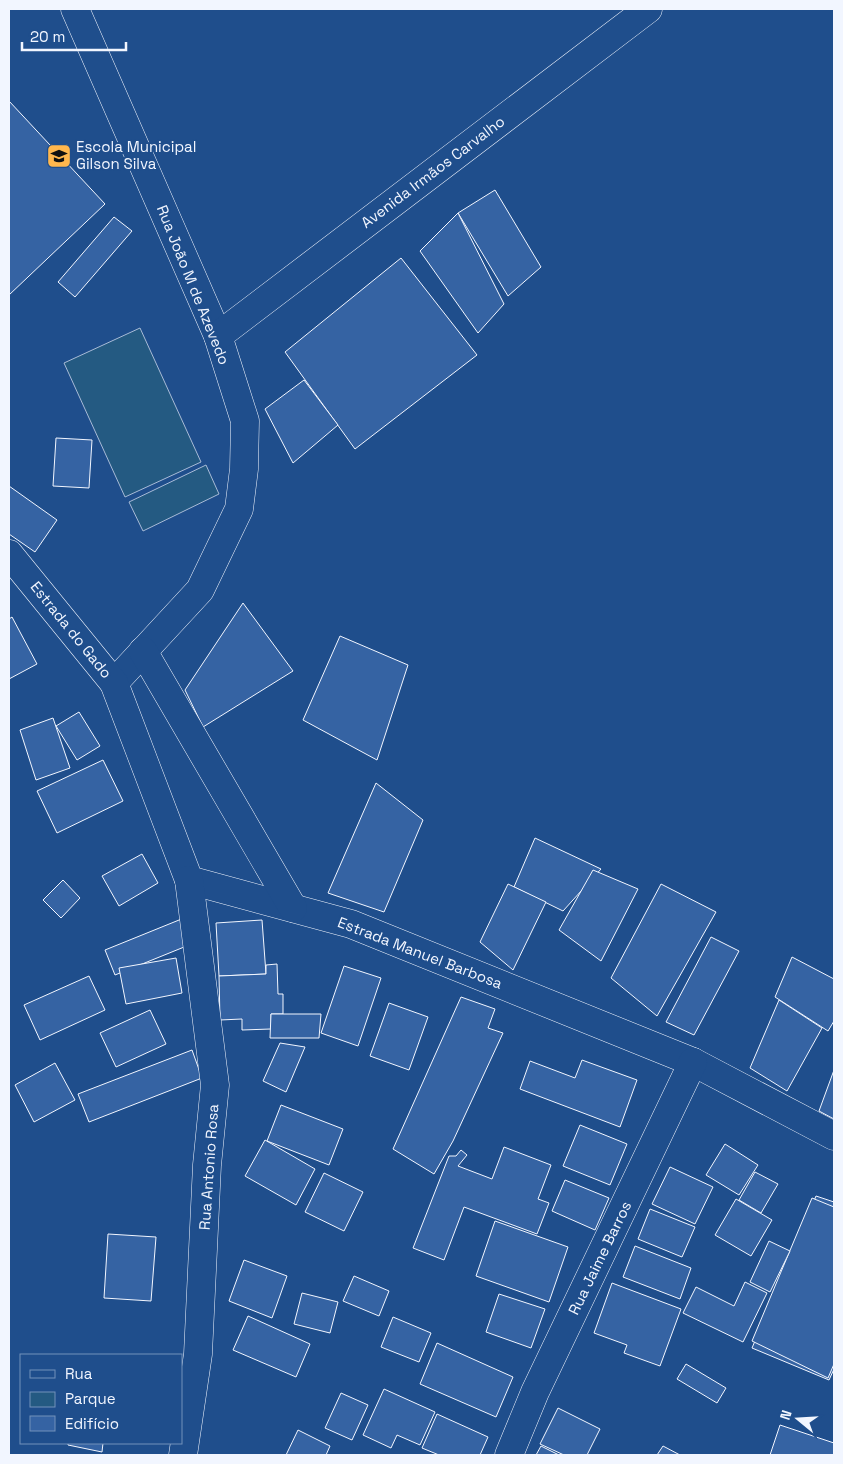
<svg xmlns="http://www.w3.org/2000/svg" width="843" height="1464" font-family="'Space Grotesk',sans-serif">
<rect width="100%" height="100%" fill="#1f4e8c"/>
<g fill="#245a82" stroke="#a8bbd7">
<path d="M 140,328 L 201,462 L 125,497 L 64,363 Z"/>
<path d="M 206,465 L 219,494 L 143,531 L 129,502 Z"/>
</g>
<g fill="#3563a3" stroke="#f2f6ff">
<path d="M 9,101 L 105,204 L 9,295 Z"/>
<path d="M 495,190 L 541,267 L 508,296 L 458,213 Z"/>
<path d="M 458,213 L 504,304 L 478,333 L 420,251 Z"/>
<path d="M 114,217 L 132,231 L 75,297 L 58,282 Z"/>
<path d="M 401,258 L 477,355 L 355,449 L 285,352 Z"/>
<path d="M 304,380 L 338,425 L 293,463 L 265,409 Z"/>
<path d="M 56,438 L 92,440 L 89,488 L 53,486 Z"/>
<path d="M 9,486 L 57,520 L 35,552 L 9,534 Z"/>
<path d="M 243,603 L 293,671 L 203,727 L 185,690 Z"/>
<path d="M 12,617 L 37,664 L 9,679 L 9,619 Z"/>
<path d="M 340,636 L 408,665 L 377,760 L 303,720 Z"/>
<path d="M 79,712 L 100,746 L 77,760 L 56,726 Z"/>
<path d="M 53,718 L 70,768 L 36,780 L 20,730 Z"/>
<path d="M 103,760 L 123,801 L 57,833 L 37,791 Z"/>
<path d="M 376,783 L 423,820 L 384,912 L 328,893 Z"/>
<path d="M 535,838 L 601,869 L 563,911 L 514,887 Z"/>
<path d="M 142,854 L 158,883 L 119,906 L 102,876 Z"/>
<path d="M 593,870 L 638,889 L 601,961 L 559,930 Z"/>
<path d="M 63,880 L 80,898 L 61,918 L 43,900 Z"/>
<path d="M 508,884 L 546,902 L 513,970 L 480,942 Z"/>
<path d="M 661,884 L 716,912 L 657,1016 L 611,978 Z"/>
<path d="M 184,918 L 194,943 L 115,975 L 105,950 Z"/>
<path d="M 262,920 L 266,974 L 219,976 L 216,923 Z"/>
<path d="M 711,937 L 739,951 L 694,1035 L 666,1022 Z"/>
<path d="M 792,957 L 834,979 L 834,1021 L 828,1031 L 775,997 Z"/>
<path d="M 176,958 L 182,993 L 126,1004 L 119,968 Z"/>
<path d="M 277,964 L 278,994 L 283,994 L 283,1014 L 271,1014 L 271,1029 L 242,1030 L 242,1019 L 220,1020 L 219,976 L 266,974 L 266,965 Z"/>
<path d="M 344,966 L 381,978 L 358,1046 L 321,1033 Z"/>
<path d="M 89,976 L 105,1010 L 40,1040 L 24,1005 Z"/>
<path d="M 461,997 L 495,1009 L 488,1028 L 503,1033 L 453,1141 L 434,1174 L 393,1149 Z"/>
<path d="M 779,1000 L 822,1028 L 787,1091 L 750,1068 Z"/>
<path d="M 389,1003 L 428,1017 L 409,1070 L 370,1056 Z"/>
<path d="M 150,1010 L 166,1044 L 116,1067 L 100,1033 Z"/>
<path d="M 271,1014 L 321,1014 L 319,1038 L 270,1038 Z"/>
<path d="M 280,1043 L 305,1047 L 286,1092 L 263,1081 Z"/>
<path d="M 192,1050 L 202,1078 L 89,1122 L 78,1094 Z"/>
<path d="M 582,1060 L 637,1080 L 620,1127 L 520,1089 L 530,1061 L 575,1078 Z"/>
<path d="M 55,1063 L 75,1100 L 34,1122 L 15,1085 Z"/>
<path d="M 834,1070 L 834,1119 L 819,1111 Z"/>
<path d="M 281,1105 L 343,1129 L 329,1165 L 267,1141 Z"/>
<path d="M 580,1125 L 627,1144 L 610,1185 L 563,1166 Z"/>
<path d="M 265,1140 L 315,1169 L 296,1205 L 245,1176 Z"/>
<path d="M 725,1144 L 758,1165 L 739,1195 L 706,1175 Z"/>
<path d="M 504,1147 L 551,1165 L 538,1199 L 549,1203 L 537,1234 L 464,1207 L 444,1260 L 413,1248 L 449,1156 L 456,1156 L 461,1150 L 467,1155 L 458,1166 L 492,1179 Z"/>
<path d="M 670,1167 L 713,1187 L 695,1224 L 652,1204 Z"/>
<path d="M 755,1172 L 778,1184 L 761,1213 L 739,1200 Z"/>
<path d="M 324,1173 L 363,1192 L 344,1231 L 305,1212 Z"/>
<path d="M 565,1180 L 609,1198 L 595,1230 L 552,1211 Z"/>
<path d="M 816,1196 L 834,1202 L 834,1369 L 829,1380 L 752,1348 Z"/>
<path d="M 812,1198 L 834,1207 L 834,1364 L 828,1378 L 752,1341 Z"/>
<path d="M 736,1199 L 772,1220 L 751,1256 L 715,1235 Z"/>
<path d="M 650,1209 L 695,1227 L 682,1257 L 638,1239 Z"/>
<path d="M 495,1221 L 568,1247 L 549,1302 L 476,1276 Z"/>
<path d="M 108,1234 L 156,1237 L 151,1301 L 104,1298 Z"/>
<path d="M 769,1241 L 790,1251 L 770,1292 L 750,1282 Z"/>
<path d="M 635,1246 L 691,1268 L 680,1299 L 623,1277 Z"/>
<path d="M 244,1260 L 287,1276 L 272,1318 L 229,1301 Z"/>
<path d="M 354,1276 L 389,1291 L 379,1316 L 343,1301 Z"/>
<path d="M 745,1282 L 767,1293 L 743,1342 L 683,1313 L 696,1287 L 734,1306 Z"/>
<path d="M 612,1283 L 681,1309 L 660,1366 L 624,1353 L 627,1345 L 594,1333 Z"/>
<path d="M 302,1293 L 338,1302 L 330,1333 L 294,1324 Z"/>
<path d="M 499,1294 L 545,1309 L 531,1348 L 486,1332 Z"/>
<path d="M 248,1316 L 310,1344 L 296,1377 L 233,1350 Z"/>
<path d="M 393,1317 L 431,1333 L 419,1362 L 381,1347 Z"/>
<path d="M 437,1343 L 513,1377 L 496,1417 L 420,1384 Z"/>
<path d="M 686,1364 L 726,1388 L 717,1403 L 677,1379 Z"/>
<path d="M 384,1389 L 435,1412 L 420,1445 L 397,1435 L 391,1448 L 363,1435 Z"/>
<path d="M 341,1393 L 368,1405 L 352,1440 L 325,1428 Z"/>
<path d="M 558,1408 L 600,1429 L 587,1455 L 564,1455 L 540,1444 Z"/>
<path d="M 437,1414 L 488,1437 L 480,1455 L 439,1455 L 422,1448 Z"/>
<path d="M 780,1425 L 834,1443 L 834,1455 L 770,1455 Z"/>
<path d="M 298,1430 L 330,1446 L 326,1455 L 286,1455 Z"/>
<path d="M 68,1443 L 103,1443 L 102,1452 L 68,1445 Z"/>
<path d="M 541,1446 L 559,1455 L 536,1455 Z"/>
<path d="M 663,1446 L 680,1455 L 657,1455 Z"/>
</g>
<g fill="none" stroke-linecap="round" stroke-linejoin="round">
<defs>
<g id="minor">
<path d="M 75,9 L 218,336 L 245,421 L 244,469 L 239,509 L 200,590 L 114,683"/>
<path d="M 218,336 L 648,9"/>
<path d="M 9,554 L 114,683 L 189,880 L 351,924 L 693,1062 L 834,1136"/>
<path d="M 143,651 L 293,908"/>
<path d="M 183,1455 L 198,1354 L 207,1165 L 215,1085 L 189,880"/>
<path d="M 509,1455 L 535,1392 L 693,1062"/>
</g>
</defs>
<use href="#minor" stroke="#f2f6ff" stroke-width="29"/>
<use href="#minor" stroke="#1f4e8c" stroke-width="28"/>
</g>
<defs>
<symbol id="school-square" viewBox="-11 -11 22 22"><rect x="-9" y="-9" width="18" height="18" rx="4" fill="#ffb74d" stroke="#1f4e8c"/><path d="M0-5L7-2L0 1L-7-2ZM-4 1L0 2.5L4 1V4Q0 6-4 4Z" fill="#111"/></symbol>
</defs>
<g fill-rule="evenodd">
<use href="#school-square" x="45" y="142" width="28" height="28"/>
</g>
<g text-anchor="middle" stroke-width="4" stroke-linejoin="round" paint-order="stroke">
<g font-size="15" fill="#f2f6ff" stroke="#1f4e8c" text-anchor="start">
<text x="76" y="152">Escola Municipal<tspan x="76" dy="17">Gilson Silva</tspan></text>
</g>
<g font-size="15" fill="#f2f6ff" stroke="#1f4e8c">
<text transform="translate(433 172) rotate(-37)" y="5">Avenida Irmãos Carvalho</text>
<text transform="translate(193 285) rotate(68)" y="5">Rua João M de Azevedo</text>
<text transform="translate(71 630) rotate(51)" y="5">Estrada do Gado</text>
<text transform="translate(420 953) rotate(21)" y="5">Estrada Manuel Barbosa</text>
<text transform="translate(209 1167) rotate(-86)" y="5">Rua Antonio Rosa</text>
<text transform="translate(600 1258) rotate(-64)" y="5">Rua Jaime Barros</text>
</g>
</g>
<rect width="843" height="1464" fill="none" stroke="#f2f6ff" stroke-width="20"/>
<rect x="20" y="1354" width="162" height="90" fill="#1f4e8c" stroke="#7391ba"/>
<rect x="30" y="1370" width="25" height="8" fill="#1f4e8c" stroke="#7391ba"/>
<text x="65" y="1379" font-size="15" fill="#f2f6ff">Rua</text>
<rect x="30" y="1392" width="25" height="15" fill="#245a82" stroke="#7391ba"/>
<text x="65" y="1404" font-size="15" fill="#f2f6ff">Parque</text>
<rect x="30" y="1416" width="25" height="15" fill="#3563a3" stroke="#7391ba"/>
<text x="65" y="1429" font-size="15" fill="#f2f6ff">Edifício</text>
<g transform="translate(798 1419) rotate(288)" stroke="#1f4e8c" stroke-width="4" paint-order="stroke">
<path d="M0-4L9 19L0 12L-9 19Z" fill="#f2f6ff"/>
<text y="-8" font-size="14" font-weight="bold" text-anchor="middle" fill="#f2f6ff">N</text>
</g>
<path d="M22 42v8h104v-8" fill="none" stroke="#f2f6ff" stroke-width="2.5"/>
<text x="30" y="42" font-size="15" fill="#f2f6ff" stroke="#1f4e8c" stroke-width="4" paint-order="stroke">20 m</text>
</svg>
